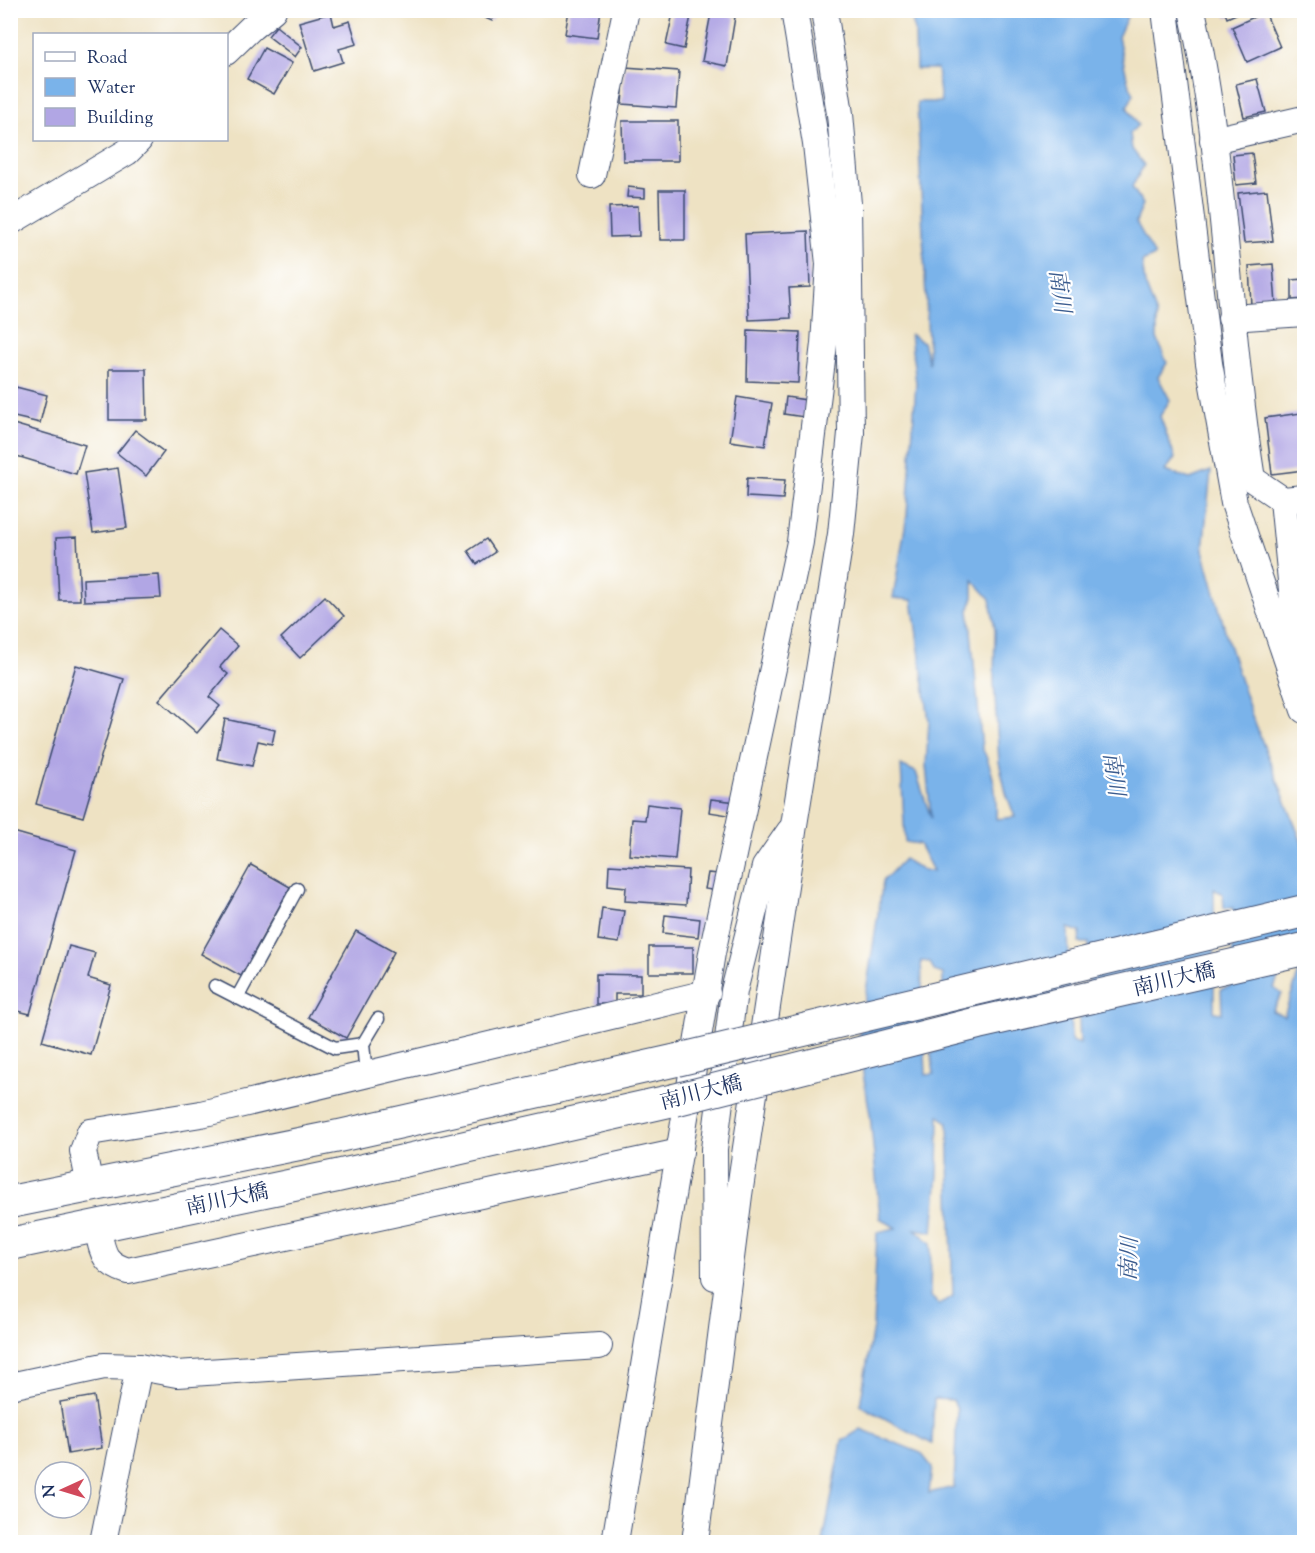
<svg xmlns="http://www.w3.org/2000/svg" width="1315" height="1553" font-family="'Sorts Mill Goudy','Noto Serif JP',serif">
<rect width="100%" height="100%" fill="#fff"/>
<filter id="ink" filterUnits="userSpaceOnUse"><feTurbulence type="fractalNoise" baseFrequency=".0167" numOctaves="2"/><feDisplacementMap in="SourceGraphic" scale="12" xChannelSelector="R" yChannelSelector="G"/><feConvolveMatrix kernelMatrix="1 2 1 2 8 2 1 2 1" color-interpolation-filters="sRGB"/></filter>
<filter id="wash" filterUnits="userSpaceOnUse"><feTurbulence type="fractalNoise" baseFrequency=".008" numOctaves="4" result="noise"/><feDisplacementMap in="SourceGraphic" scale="24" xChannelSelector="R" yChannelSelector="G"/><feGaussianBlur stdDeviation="1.35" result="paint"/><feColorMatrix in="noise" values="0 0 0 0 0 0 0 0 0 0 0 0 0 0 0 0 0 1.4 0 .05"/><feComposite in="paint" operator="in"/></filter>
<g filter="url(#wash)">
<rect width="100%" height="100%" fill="#eee2c3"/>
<path fill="#7ab3ea" stroke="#4a71a4" stroke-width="1.5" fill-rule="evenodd" d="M 910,11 L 1119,11 L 1127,17 L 1118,37 L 1128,82 L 1134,94 L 1127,107 L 1138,125 L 1130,133 L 1132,149 L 1144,165 L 1132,187 L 1143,204 L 1136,222 L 1155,256 L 1142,262 L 1145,284 L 1157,315 L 1157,338 L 1167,363 L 1158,377 L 1170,400 L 1160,416 L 1175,458 L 1165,471 L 1190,479 L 1211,471 L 1203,550 L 1228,641 L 1251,713 L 1304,848 L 1304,1232 L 1296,1233 L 1297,1252 L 1304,1252 L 1304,1542 L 823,1542 L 842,1441 L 861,1429 L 921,1453 L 932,1467 L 929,1493 L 954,1487 L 957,1410 L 953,1400 L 934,1399 L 932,1444 L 860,1405 L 873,1327 L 877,1232 L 896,1228 L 880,1218 L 870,1114 L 858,1044 L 883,881 L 904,859 L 924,871 L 933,871 L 919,844 L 905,842 L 901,765 L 916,772 L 931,818 L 926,765 L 929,721 L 912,600 L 893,598 L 907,515 L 916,383 L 910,334 L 923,342 L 929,364 L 917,102 L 941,102 L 937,69 L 916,69 L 915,32 ZM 973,580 L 990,599 L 995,630 L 994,681 L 999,762 L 1006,793 L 1015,817 L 996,819 C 997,795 994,770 982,748 L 969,610 L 973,600 ZM 1214,889 L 1223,894 L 1224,908 L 1233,908 L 1232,986 L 1221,989 L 1222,1013 L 1214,1012 ZM 1068,928 L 1080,932 L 1079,943 L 1089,943 L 1089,1014 L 1079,1018 L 1080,1044 L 1071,1041 ZM 1291,946 L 1294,967 L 1299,972 L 1284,1016 L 1272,1011 L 1282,994 L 1274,988 ZM 921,961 L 930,962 L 934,971 L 943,974 L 942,1049 L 931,1053 L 934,1074 L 926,1075 ZM 939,1115 L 948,1123 L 953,1296 L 939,1304 L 930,1296 L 931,1243 L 915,1229 L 933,1232 L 938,1174 Z"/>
<g id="blocks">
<g fill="#b1a6e4">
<path d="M 467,10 L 496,10 L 492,21 Z"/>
<path d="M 569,10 L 601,10 L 597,38 L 565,34 Z"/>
<path d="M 1224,10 L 1245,10 L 1227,18 Z"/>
<path d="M 1265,12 L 1280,47 L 1247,62 L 1232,27 Z"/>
<path d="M 331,13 L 334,26 L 350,21 L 357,44 L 339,49 L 343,62 L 314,71 L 299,22 Z"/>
<path d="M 673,13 L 691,16 L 684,49 L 666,45 Z"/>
<path d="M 711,13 L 735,17 L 727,66 L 702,61 Z"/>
<path d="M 276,26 L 302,47 L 295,57 L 268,36 Z"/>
<path d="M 264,48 L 292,63 L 274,94 L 247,79 Z"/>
<path d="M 625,67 L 679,71 L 676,108 L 622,104 Z"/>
<path d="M 1257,79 L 1266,112 L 1244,117 L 1236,84 Z"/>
<path d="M 622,121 L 678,121 L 678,161 L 623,161 Z"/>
<path d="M 1252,153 L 1256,183 L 1236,185 L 1233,155 Z"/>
<path d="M 628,187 L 645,189 L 645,198 L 627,197 Z"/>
<path d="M 659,190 L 685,190 L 685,240 L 660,240 Z"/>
<path d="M 1267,190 L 1273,241 L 1244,243 L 1238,193 Z"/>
<path d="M 638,206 L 639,236 L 610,237 L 609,207 Z"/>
<path d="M 808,231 L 810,287 L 789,288 L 791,318 L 749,320 L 745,234 Z"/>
<path d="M 1273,264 L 1276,305 L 1251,306 L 1249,266 Z"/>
<path d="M 1304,279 L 1304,299 L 1292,300 L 1292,280 Z"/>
<path d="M 748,330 L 800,332 L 798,383 L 747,381 Z"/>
<path d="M 109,369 L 146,369 L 147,420 L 109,420 Z"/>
<path d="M 16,387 L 47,395 L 40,423 L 10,416 Z"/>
<path d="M 737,397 L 772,403 L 765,446 L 730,441 Z"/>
<path d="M 786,397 L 806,400 L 804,417 L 784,414 Z"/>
<path d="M 1301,413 L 1304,470 L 1272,474 L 1265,418 Z"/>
<path d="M 10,423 L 85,445 L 76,474 L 10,454 Z"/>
<path d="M 135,430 L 164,452 L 146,476 L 117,453 Z"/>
<path d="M 118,468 L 127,528 L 93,533 L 84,473 Z"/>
<path d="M 747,478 L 785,480 L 783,499 L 746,497 Z"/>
<path d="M 77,537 L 80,600 L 59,600 L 56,538 Z"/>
<path d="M 486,539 L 495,552 L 477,564 L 468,551 Z"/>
<path d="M 159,575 L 161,598 L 84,601 L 83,579 Z"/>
<path d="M 325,596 L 344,616 L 300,658 L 281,638 Z"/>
<path d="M 219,630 L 238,646 L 220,667 L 228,674 L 209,697 L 220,706 L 197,733 L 159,700 Z"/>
<path d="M 76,665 L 124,679 L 83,817 L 36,804 Z"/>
<path d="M 225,719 L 275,730 L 272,744 L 258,741 L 252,766 L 217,759 Z"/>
<path d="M 711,799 L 737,802 L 734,816 L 709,812 Z"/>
<path d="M 647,804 L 680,808 L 675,859 L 629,855 L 632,819 L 645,820 Z"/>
<path d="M 10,831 L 76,850 L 30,1014 L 10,1009 Z"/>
<path d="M 251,865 L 290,887 L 241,976 L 201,954 Z"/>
<path d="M 609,865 L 688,870 L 686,905 L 625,901 L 626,887 L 608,885 Z"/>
<path d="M 708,873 L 719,874 L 717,891 L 705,889 Z"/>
<path d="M 602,908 L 624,911 L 619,943 L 598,940 Z"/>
<path d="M 665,915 L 700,919 L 698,937 L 663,933 Z"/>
<path d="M 356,931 L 394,952 L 346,1038 L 308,1017 Z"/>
<path d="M 69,946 L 95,953 L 88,978 L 111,985 L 91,1055 L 42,1041 Z"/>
<rect x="649" y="947" width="44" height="26"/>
<path d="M 596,974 L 641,975 L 641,994 L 615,994 L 615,1004 L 596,1004 Z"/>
<path d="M 94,1396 L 102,1448 L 68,1454 L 60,1402 Z"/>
</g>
</g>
</g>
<g filter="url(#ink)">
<use href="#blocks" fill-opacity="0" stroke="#3b4a6d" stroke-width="1.5"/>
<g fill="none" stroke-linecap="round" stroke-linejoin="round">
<defs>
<g id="service">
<path d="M 215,986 L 335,1048 L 363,1044"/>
<path d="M 237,998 L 297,889"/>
<path d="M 366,1074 L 363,1044 L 378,1019"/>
</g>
<g id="minor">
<path d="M 1165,10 L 1209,363 L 1234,503 L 1304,710"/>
<path d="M 1192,10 C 1226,164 1227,324 1252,479 L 1283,500 L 1304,498"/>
<path d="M 226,52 L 252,27 L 273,10"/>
<path d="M 1213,140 L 1304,119"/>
<path d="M 592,175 L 626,10"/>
<path d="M 10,222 L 127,152 L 139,140"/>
<path d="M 1231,318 L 1304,313"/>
<path d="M 1283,500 L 1296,631 L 1294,661"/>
<path d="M 90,1186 L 83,1151 L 90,1132 L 201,1114 L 707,993"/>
<path d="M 97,1227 C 103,1252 102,1263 128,1271 L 680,1152"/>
<path d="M 715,1277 L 714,1149 L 734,991 L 765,867 L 790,831"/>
<path d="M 10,1386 L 104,1366 L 139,1367 L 177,1374 L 599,1346"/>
<path d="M 103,1542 L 139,1367"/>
<path d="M 615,1542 L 712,953 L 800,542 L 824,344 L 829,264 L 816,144 L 794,10"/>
<path d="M 695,1542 L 739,1195 L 794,825 L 841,534 L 851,433 L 848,204 L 840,114 L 824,10"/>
</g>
<g id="tertiary">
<path d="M 10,1202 L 339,1136 L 677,1060"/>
<path d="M 10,1244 L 337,1176 L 674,1100"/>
</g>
</defs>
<use href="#service" stroke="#3b4a6d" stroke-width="15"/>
<use href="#minor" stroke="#3b4a6d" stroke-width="28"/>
<use href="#tertiary" stroke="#3b4a6d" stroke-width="34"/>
<use href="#service" stroke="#fff" stroke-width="12"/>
<use href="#minor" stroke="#fff" stroke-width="26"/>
<use href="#tertiary" stroke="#fff" stroke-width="32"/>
<defs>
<g id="tertiary-bridge">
<path d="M 677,1060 L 1304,911"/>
<path d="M 674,1100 L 978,1023 L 1304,949"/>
</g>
</defs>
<use href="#tertiary-bridge" stroke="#3b4a6d" stroke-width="34" stroke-linecap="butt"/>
<use href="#tertiary-bridge" stroke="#fff" stroke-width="32"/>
</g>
</g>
<g text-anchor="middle" stroke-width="4.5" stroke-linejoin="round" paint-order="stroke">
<g font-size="21" fill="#1b2f5e" stroke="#fff">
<text transform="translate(1174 979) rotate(-13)" y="7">南川大橋</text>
<text transform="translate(701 1092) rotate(-14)" y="7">南川大橋</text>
<text transform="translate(227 1199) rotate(-12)" y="7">南川大橋</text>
</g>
<g font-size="22" font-style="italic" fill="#3c5d8f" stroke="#fff">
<text transform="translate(1061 291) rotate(82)" y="8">南川</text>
<text transform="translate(1115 774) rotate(82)" y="8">南川</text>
<text transform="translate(1128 1259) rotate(-88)" y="8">南川</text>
</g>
</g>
<rect width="1315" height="1553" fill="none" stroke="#fff" stroke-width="36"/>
<rect x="33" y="33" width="195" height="108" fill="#ffffff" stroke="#a4acbf" stroke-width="1.5"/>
<rect x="45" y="52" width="30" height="9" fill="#ffffff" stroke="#a4acbf" stroke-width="1.5"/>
<text x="87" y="63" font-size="18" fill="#1b2f5e">Road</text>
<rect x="45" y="78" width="30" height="18" fill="#7ab3ea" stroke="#a4acbf" stroke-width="1.5"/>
<text x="87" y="93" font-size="18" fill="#1b2f5e">Water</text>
<rect x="45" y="108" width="30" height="18" fill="#b1a6e4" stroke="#a4acbf" stroke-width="1.5"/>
<text x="87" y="123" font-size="18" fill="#1b2f5e">Building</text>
<g transform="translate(63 1490) rotate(266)"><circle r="28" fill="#ffffff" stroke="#a4acbf" stroke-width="1.5"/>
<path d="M0-4.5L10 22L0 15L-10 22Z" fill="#d1495b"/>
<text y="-9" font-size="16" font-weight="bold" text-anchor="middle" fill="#1b2f5e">N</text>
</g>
</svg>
